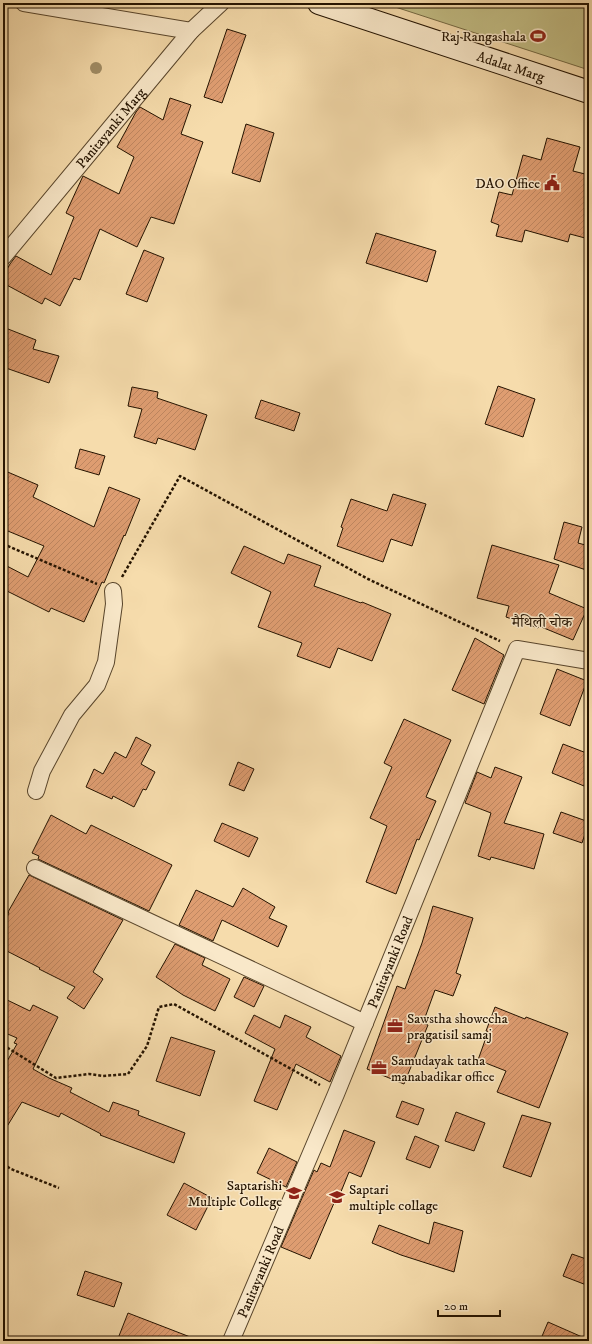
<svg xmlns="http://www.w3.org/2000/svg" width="592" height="1344" font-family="'IM FELL DW Pica','Noto Serif Devanagari',serif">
<defs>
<pattern id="building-hatch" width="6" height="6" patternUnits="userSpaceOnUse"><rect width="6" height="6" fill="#de9d71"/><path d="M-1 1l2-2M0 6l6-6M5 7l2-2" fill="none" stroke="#be8660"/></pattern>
</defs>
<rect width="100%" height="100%" fill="#f6dcac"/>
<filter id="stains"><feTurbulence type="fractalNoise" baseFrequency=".005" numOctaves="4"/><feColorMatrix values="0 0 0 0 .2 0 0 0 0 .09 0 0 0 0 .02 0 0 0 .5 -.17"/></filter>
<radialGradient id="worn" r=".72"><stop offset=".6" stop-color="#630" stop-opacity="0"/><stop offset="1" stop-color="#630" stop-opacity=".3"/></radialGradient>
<path fill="#c3be85" stroke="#746842" d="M 383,3 L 589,3 L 589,70 Z"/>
<g fill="url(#building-hatch)" stroke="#241300">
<path d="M 227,29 L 246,35 L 222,103 L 204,97 Z"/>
<path d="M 170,98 L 191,105 L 181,134 L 203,142 L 174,224 L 151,217 L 137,247 L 100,229 L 80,280 L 74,278 L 60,306 L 45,298 L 42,304 L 3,283 L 3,276 L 10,264 L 16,256 L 51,275 L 74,217 L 66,213 L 83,176 L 119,194 L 134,157 L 117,147 L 136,112 L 140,107 L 163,120 Z"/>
<path d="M 246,124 L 274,133 L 260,182 L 232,173 Z"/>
<path d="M 547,138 L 580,147 L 573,171 L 589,175 L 589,223 L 585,238 L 570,234 L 568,242 L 525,230 L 522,242 L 496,236 L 499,225 L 491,222 L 499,192 L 512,195 L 523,155 L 541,160 Z"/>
<path d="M 376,233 L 436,251 L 427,282 L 366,263 Z"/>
<path d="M 144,250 L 164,258 L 147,302 L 126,294 Z"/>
<path d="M 3,327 L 36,340 L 33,349 L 59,356 L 49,383 L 3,367 Z"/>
<path d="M 498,386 L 535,399 L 523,437 L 485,424 Z"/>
<path d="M 132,387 L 158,392 L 157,398 L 207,415 L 195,450 L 158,438 L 156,444 L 134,437 L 142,409 L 128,406 Z"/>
<path d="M 261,400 L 300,413 L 294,431 L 255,418 Z"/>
<path d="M 80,449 L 105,456 L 99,475 L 75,468 Z"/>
<path d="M 3,470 L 38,485 L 33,497 L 94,527 L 109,487 L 140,499 L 125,536 L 124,535 L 104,583 L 102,582 L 84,622 L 51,608 L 49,612 L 3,589 L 3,564 L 28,577 L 44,546 L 3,529 Z"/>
<path d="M 393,494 L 426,504 L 412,546 L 391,539 L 383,562 L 337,546 L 343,528 L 341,527 L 351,499 L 387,511 Z"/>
<path d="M 564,522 L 582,527 L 578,543 L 589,546 L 589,571 L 554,559 Z"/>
<path d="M 492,545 L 559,565 L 549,593 L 587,609 L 573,640 L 539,626 L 538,628 L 506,617 L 509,606 L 477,598 Z"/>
<path d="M 244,546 L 284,564 L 288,554 L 321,566 L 314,586 L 361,603 L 362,602 L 391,614 L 372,661 L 338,648 L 330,668 L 297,656 L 302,643 L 258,627 L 271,592 L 231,573 Z"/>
<path d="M 475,638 L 504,655 L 484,704 L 452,690 Z"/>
<path d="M 557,669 L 587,681 L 570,726 L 540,714 Z"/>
<path d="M 404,719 L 451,740 L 426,797 L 436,801 L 419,840 L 417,839 L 396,894 L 366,882 L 387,826 L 370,818 L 392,767 L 384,763 Z"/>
<path d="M 136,737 L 151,745 L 141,764 L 155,772 L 146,790 L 143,789 L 134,807 L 113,796 L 112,799 L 86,787 L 94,769 L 103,774 L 115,752 L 126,758 Z"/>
<path d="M 563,744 L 589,754 L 589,788 L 552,773 Z"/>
<path d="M 238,762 L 254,769 L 244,791 L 229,785 Z"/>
<path d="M 495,767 L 522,777 L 504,823 L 544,834 L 534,869 L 491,857 L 490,860 L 478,856 L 491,813 L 465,803 L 477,772 L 491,778 Z"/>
<path d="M 561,812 L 589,822 L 582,843 L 553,833 Z"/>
<path d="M 51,815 L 86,834 L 91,825 L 172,865 L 149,911 L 38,859 L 39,856 L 32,853 Z"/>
<path d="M 222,823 L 258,838 L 249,857 L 214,841 Z"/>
<path d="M 29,875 L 123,920 L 93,972 L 103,979 L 84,1009 L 67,998 L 75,987 L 39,969 L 40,968 L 3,949 L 3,925 L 9,913 L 8,912 Z"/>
<path d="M 243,888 L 275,907 L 269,918 L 287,926 L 278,947 L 222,920 L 213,941 L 179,925 L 196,890 L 233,907 Z"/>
<path d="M 433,906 L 473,918 L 456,973 L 461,975 L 453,996 L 435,990 L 423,1023 L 428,1025 L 404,1084 L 367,1069 L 397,986 L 405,989 L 422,943 Z"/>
<path d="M 175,944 L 205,958 L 202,965 L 230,979 L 215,1011 L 183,995 L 156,977 Z"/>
<path d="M 244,977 L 264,986 L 254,1007 L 234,997 Z"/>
<path d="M 3,998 L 30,1011 L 33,1005 L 58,1017 L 33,1069 L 49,1078 L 72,1088 L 70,1092 L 109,1112 L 113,1102 L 139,1111 L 138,1115 L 185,1133 L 174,1163 L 100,1135 L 101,1134 L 61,1113 L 59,1117 L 22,1102 L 3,1133 L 3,1068 L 17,1044 L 14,1043 L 17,1038 L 3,1032 Z"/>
<path d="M 495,1007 L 525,1019 L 526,1017 L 568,1033 L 539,1108 L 497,1092 L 506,1071 L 478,1060 L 488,1032 L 486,1031 Z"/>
<path d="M 254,1015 L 280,1028 L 285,1015 L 311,1027 L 306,1037 L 341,1056 L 330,1082 L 296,1064 L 277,1110 L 254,1101 L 275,1049 L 245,1033 Z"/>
<path d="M 171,1037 L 215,1051 L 200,1096 L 156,1081 Z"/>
<path d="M 402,1101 L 424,1109 L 418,1125 L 396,1117 Z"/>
<path d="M 456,1112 L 485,1123 L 474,1151 L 445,1141 Z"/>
<path d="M 522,1115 L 551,1123 L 531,1177 L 503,1167 Z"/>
<path d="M 344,1130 L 375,1142 L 361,1177 L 349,1172 L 336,1204 L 334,1203 L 310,1259 L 281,1247 L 314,1170 L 317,1172 L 321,1163 L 330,1167 Z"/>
<path d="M 415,1136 L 439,1146 L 430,1168 L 406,1159 Z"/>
<path d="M 269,1148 L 297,1162 L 286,1187 L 257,1173 Z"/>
<path d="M 184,1183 L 212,1198 L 196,1230 L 167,1215 Z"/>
<path d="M 434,1222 L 463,1231 L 454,1272 L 401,1255 L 372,1243 L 379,1225 L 429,1244 Z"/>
<path d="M 572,1254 L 589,1260 L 589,1286 L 563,1276 Z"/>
<path d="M 85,1271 L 122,1283 L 114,1307 L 77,1295 Z"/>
<path d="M 128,1313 L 198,1340 L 197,1341 L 117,1341 Z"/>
<path d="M 548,1322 L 589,1340 L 589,1341 L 540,1341 Z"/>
</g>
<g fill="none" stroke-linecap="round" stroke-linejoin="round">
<defs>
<g id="street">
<path d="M 24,3 L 191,31"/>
<path id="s1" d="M 3,257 L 191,31 L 221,3"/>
<path d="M 36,791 L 42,771 L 72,715 L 97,685 L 106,662 L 114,604 L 113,591"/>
<path d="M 35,868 L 365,1023"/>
<path id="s2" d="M 231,1341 L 336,1094 L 517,649 L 589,661"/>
</g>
<g id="secondary">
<path id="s3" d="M 319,3 L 589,92"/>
</g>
</defs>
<use href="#street" stroke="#58452b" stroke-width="18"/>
<use href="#secondary" stroke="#241300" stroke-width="24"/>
<g stroke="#241300" stroke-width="2.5" stroke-dasharray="3 2" stroke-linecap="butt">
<path d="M 3,544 L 97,584"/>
<path d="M 122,577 L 180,476 L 368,579 L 500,641"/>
<path d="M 3,1045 L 56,1078 L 89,1074 L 103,1076 L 128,1074 L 147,1046 L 159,1007 L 174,1004 L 320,1085"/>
<path d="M 3,1164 L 11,1169 L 59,1188"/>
</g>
<use href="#street" stroke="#f9e8c9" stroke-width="16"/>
<use href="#secondary" stroke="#f9e8c9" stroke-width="22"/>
</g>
<circle fill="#a18e67" cx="96" cy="68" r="6"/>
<defs>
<symbol id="stadium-bare" viewBox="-9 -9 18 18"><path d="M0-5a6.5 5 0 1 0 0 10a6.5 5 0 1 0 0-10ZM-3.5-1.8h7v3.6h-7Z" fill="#8f2418" stroke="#f9e8c9" stroke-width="2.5" paint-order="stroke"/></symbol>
<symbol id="civic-bare" viewBox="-9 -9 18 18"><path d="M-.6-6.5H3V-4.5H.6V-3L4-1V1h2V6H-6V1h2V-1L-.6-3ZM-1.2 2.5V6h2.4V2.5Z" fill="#8f2418" stroke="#f9e8c9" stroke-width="2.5" paint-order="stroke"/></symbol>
<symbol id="office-bare" viewBox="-9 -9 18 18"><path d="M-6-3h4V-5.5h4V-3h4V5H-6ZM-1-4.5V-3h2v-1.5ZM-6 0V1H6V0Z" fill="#8f2418" stroke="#f9e8c9" stroke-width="2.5" paint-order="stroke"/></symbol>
<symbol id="school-bare" viewBox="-9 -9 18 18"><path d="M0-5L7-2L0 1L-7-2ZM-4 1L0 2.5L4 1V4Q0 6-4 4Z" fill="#8f2418" stroke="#f9e8c9" stroke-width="2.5" paint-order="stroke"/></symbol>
<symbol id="university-bare" viewBox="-9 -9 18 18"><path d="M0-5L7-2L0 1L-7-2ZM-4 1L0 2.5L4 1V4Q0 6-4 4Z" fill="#8f2418" stroke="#f9e8c9" stroke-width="2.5" paint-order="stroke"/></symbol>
</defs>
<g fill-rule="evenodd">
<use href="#stadium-bare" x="527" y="25" width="22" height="22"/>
<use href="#civic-bare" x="541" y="172" width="22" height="22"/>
<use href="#office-bare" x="384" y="1015" width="22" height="22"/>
<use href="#office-bare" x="368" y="1057" width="22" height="22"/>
<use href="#school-bare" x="283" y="1182" width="22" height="22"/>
<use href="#university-bare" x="326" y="1186" width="22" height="22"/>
</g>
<g text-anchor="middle" stroke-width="3" stroke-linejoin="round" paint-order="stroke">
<g font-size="14" fill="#241300" stroke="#f9e8c9" text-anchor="end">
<text x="526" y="41">Raj Rangashala</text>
<text x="540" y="188">DAO Office</text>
<text x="407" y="1023" text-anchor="start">Sawstha showccha<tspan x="407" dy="16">pragatisil samaj</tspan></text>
<text x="391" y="1065" text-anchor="start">Samudayak tatha<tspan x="391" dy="16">manabadikar office</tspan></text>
<text x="282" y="1190">Saptarishi<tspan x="282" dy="16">Multiple College</tspan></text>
<text x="349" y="1194" text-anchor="start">Saptari<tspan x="349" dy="16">multiple collage</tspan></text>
</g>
<g font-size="14" fill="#241300" stroke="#f9e8c9">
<text dy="5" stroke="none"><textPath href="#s3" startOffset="202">Adalat Marg</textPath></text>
<text dy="5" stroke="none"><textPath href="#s1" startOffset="168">Panitayanki Marg</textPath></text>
<text dy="5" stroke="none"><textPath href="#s2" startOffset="411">Panitayanki Road</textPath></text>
<text dy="5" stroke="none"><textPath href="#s2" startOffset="75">Panitayanki Road</textPath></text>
</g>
<g font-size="15" fill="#241300" stroke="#f9e8c9">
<text x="542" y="627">मैथिली चोक</text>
</g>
</g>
<rect width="592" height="1344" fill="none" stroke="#f6dcac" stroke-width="16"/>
<rect x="4" y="4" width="584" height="1336" fill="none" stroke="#241300" stroke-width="2"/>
<rect x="8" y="8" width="576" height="1328" fill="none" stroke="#241300"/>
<path d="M438 1310v6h62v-6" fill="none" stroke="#241300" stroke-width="2"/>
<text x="444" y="1310" font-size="12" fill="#241300" stroke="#f9e8c9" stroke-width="3" paint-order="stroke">20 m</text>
<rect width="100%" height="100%" filter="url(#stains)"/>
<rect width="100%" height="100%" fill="url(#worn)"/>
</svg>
